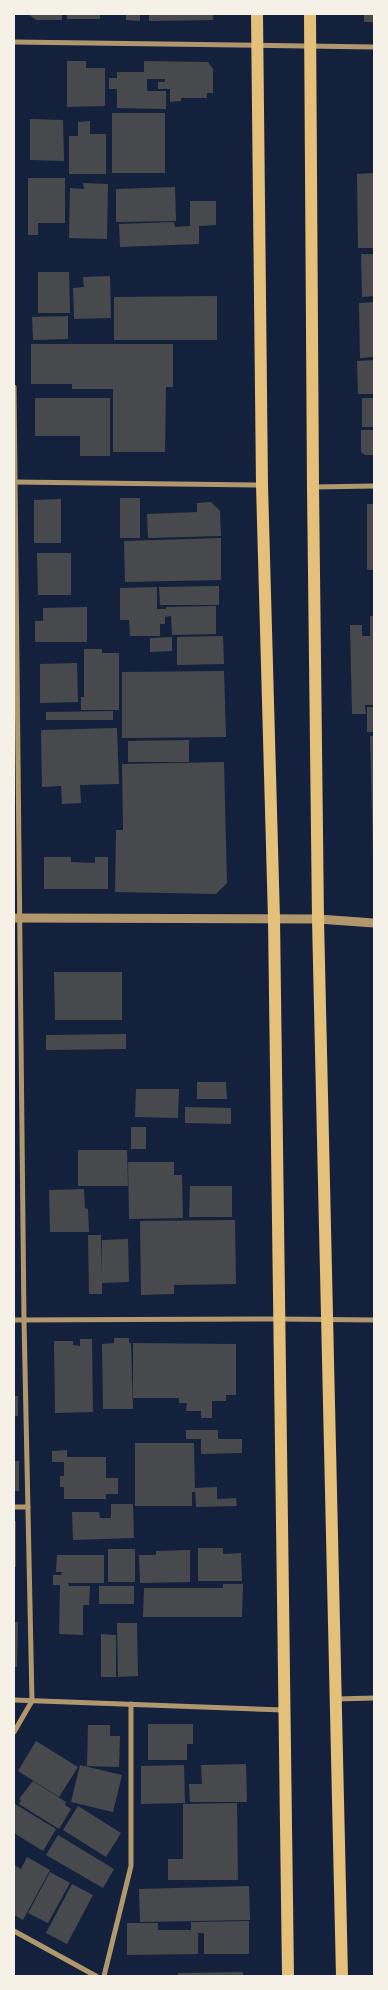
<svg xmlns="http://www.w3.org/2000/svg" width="388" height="1990" font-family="Rubik,sans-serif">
<rect width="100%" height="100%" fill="#14213d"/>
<g fill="#48494c">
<path d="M 28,14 L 62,14 L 62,20 L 36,20 Z"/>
<rect x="67" y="14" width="33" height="5"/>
<path d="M 126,14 L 140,14 L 140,21 L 126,20 Z"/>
<path d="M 149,14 L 213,14 L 213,20 L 149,21 Z"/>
<rect x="364" y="14" width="10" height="8"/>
<path d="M 67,61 L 86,61 L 86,68 L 105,68 L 105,106 L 67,107 Z"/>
<path d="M 144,61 L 208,62 L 213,69 L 213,93 L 207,93 L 207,98 L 181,98 L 181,101 L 170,102 L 170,89 L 158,89 L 158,82 L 165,82 L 165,79 L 147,79 L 147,91 L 166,91 L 166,109 L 117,108 L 117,89 L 109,89 L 109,78 L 117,78 L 117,72 L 144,72 Z"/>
<rect x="112" y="113" width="53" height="60"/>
<path d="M 30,119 L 63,120 L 64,161 L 30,160 Z"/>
<path d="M 90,121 L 90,134 L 106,134 L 106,174 L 69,174 L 69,136 L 78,136 L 78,122 Z"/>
<path d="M 374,173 L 374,248 L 358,248 L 357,174 Z"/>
<path d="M 28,178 L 65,178 L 65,223 L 38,223 L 38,235 L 28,235 Z"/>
<path d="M 83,183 L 108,184 L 107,239 L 69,238 L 70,188 L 84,189 Z"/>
<path d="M 175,187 L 176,221 L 116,222 L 116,189 Z"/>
<path d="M 190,201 L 216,201 L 216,225 L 199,226 L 199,244 L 120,247 L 119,224 L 174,222 L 175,227 L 190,226 Z"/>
<path d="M 361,254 L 374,254 L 374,296 L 362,297 Z"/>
<path d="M 38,272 L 69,272 L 70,313 L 38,313 Z"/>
<path d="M 110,276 L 111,318 L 74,319 L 73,288 L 84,287 L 83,277 Z"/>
<path d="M 217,296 L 217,340 L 114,340 L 114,297 Z"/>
<path d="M 374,302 L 374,357 L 360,358 L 359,303 Z"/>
<path d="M 68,316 L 68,339 L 33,340 L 32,317 Z"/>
<path d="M 31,344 L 72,344 L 72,373 L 72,344 L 173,344 L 173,387 L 166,387 L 165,452 L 113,452 L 113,389 L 72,389 L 72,384 L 31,384 Z"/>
<path d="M 374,360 L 374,394 L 358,394 L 357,361 Z"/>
<path d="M 35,398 L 110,398 L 110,456 L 80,456 L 80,436 L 35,436 Z"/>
<rect x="362" y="398" width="12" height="29"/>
<path d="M 361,430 L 374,430 L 374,455 L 365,455 L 361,452 Z"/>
<rect x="120" y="498" width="20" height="40"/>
<path d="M 61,499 L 61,543 L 34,543 L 34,500 Z"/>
<path d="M 211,502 L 220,511 L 221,536 L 148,538 L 147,514 L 197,512 L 197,503 Z"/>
<rect x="367" y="504" width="7" height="66"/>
<path d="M 221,538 L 221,580 L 125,582 L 124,541 Z"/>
<path d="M 37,553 L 71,553 L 71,595 L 38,595 Z"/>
<path d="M 219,586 L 219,605 L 160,605 L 159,587 Z"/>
<path d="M 157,587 L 157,609 L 166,609 L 166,607 L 216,606 L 216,634 L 172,635 L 171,616 L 165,617 L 165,624 L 160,624 L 160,636 L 130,636 L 129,620 L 120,620 L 120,588 Z"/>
<path d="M 87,607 L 87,642 L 35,642 L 35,621 L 43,621 L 43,608 Z"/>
<path d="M 370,616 L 374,616 L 374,705 L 365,705 L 366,714 L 352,714 L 350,625 L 362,625 L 362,636 L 370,636 Z"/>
<path d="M 223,636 L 224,664 L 177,665 L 177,637 Z"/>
<path d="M 172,637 L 172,651 L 150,652 L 150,638 Z"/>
<path d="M 84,649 L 102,649 L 102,653 L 119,653 L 119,710 L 81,710 L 81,697 L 84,697 Z"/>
<path d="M 77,663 L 78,702 L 40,703 L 40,664 Z"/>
<path d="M 224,671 L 226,737 L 122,738 L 122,672 Z"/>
<rect x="367" y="707" width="7" height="25"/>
<path d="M 113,711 L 113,720 L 46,720 L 46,712 Z"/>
<path d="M 117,728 L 119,784 L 80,785 L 81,803 L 62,804 L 61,786 L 42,787 L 41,730 Z"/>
<path d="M 370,736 L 374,736 L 374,858 L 373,858 Z"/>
<path d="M 189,740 L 189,762 L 128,762 L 128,741 Z"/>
<path d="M 224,762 L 227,883 L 216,894 L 115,892 L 116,830 L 123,830 L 122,764 Z"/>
<path d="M 44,857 L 71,857 L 71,862 L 95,863 L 95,857 L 108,857 L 108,889 L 44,889 Z"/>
<path d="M 54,972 L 122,972 L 122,1020 L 55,1020 Z"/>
<path d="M 126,1034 L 126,1049 L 46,1050 L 46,1035 Z"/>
<path d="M 197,1082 L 226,1082 L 227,1099 L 197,1099 Z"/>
<path d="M 136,1089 L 179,1089 L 178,1118 L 135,1117 Z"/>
<path d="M 185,1107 L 231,1108 L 231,1124 L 185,1123 Z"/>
<rect x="131" y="1127" width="15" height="22"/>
<path d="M 78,1150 L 127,1150 L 128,1186 L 78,1186 Z"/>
<path d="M 128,1162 L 174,1162 L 174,1175 L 182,1175 L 183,1218 L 129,1219 Z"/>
<path d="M 190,1186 L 232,1186 L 232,1217 L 189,1217 Z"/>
<path d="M 84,1189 L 85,1208 L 88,1209 L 89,1232 L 50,1232 L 49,1190 Z"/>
<path d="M 235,1220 L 236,1284 L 174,1285 L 174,1294 L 141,1295 L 140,1221 Z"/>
<path d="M 88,1235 L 101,1235 L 101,1276 L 102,1240 L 128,1239 L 129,1282 L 102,1283 L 102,1294 L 89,1294 Z"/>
<path d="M 114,1338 L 129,1338 L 129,1343 L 131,1343 L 133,1409 L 103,1409 L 102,1344 L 114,1343 Z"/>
<path d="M 80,1339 L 92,1339 L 93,1412 L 55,1413 L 54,1341 L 73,1341 L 73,1345 L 80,1346 Z"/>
<path d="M 133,1343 L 236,1344 L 236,1395 L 226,1395 L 226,1401 L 212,1401 L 212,1418 L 201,1418 L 201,1411 L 186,1411 L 187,1403 L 179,1403 L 179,1398 L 133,1398 Z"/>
<rect x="14" y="1396" width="4" height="20"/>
<path d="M 186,1430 L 218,1430 L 218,1439 L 242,1439 L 242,1453 L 201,1454 L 201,1439 L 186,1439 Z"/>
<path d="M 135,1443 L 194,1443 L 195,1492 L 192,1492 L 192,1506 L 135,1506 Z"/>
<path d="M 67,1450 L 67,1457 L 106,1457 L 106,1478 L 118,1478 L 118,1494 L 106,1494 L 106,1499 L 64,1499 L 64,1487 L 60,1487 L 60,1476 L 64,1476 L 64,1462 L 52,1462 L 52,1451 Z"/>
<rect x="14" y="1461" width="5" height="30"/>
<path d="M 217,1487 L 217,1499 L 236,1498 L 237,1506 L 196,1507 L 195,1488 Z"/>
<path d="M 111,1504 L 133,1504 L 134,1538 L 73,1540 L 72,1512 L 99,1512 L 100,1518 L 111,1518 Z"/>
<rect x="14" y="1521" width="2" height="46"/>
<path d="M 198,1548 L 223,1548 L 223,1554 L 241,1553 L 242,1581 L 198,1581 Z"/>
<rect x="108" y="1549" width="27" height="33"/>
<path d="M 190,1550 L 190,1582 L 140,1583 L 139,1555 L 156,1555 L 156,1551 Z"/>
<path d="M 57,1555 L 104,1555 L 104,1583 L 68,1583 L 69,1586 L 90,1586 L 89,1605 L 83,1605 L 83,1635 L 59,1634 L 60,1585 L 53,1585 L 53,1575 L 61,1575 L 62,1572 L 56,1572 Z"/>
<path d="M 223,1584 L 243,1584 L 242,1617 L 143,1617 L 144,1588 L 223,1588 Z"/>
<rect x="99" y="1586" width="35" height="18"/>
<path d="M 14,1622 L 18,1622 L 17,1667 L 14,1667 Z"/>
<path d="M 117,1623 L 137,1623 L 138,1676 L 118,1677 Z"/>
<path d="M 101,1634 L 116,1635 L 116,1677 L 101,1677 Z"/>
<path d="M 148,1724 L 193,1724 L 193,1744 L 187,1744 L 187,1760 L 148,1760 Z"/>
<path d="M 88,1725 L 110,1725 L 110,1736 L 120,1736 L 119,1767 L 87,1766 Z"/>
<path d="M 36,1741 L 78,1767 L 59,1797 L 18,1771 Z"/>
<path d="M 246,1764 L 247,1802 L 190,1802 L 189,1784 L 202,1784 L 201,1765 Z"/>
<path d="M 80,1765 L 122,1775 L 113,1812 L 71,1802 Z"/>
<path d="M 184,1765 L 185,1803 L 141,1804 L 141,1766 Z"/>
<path d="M 33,1781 L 66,1802 L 65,1805 L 71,1809 L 59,1829 L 19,1804 L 21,1800 L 19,1799 Z"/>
<path d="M 237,1803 L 238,1880 L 168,1880 L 168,1859 L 183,1859 L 183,1804 Z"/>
<path d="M 15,1804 L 56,1829 L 43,1851 L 14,1833 L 14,1807 Z"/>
<path d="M 78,1806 L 121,1833 L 106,1857 L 63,1830 Z"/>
<path d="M 58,1835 L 114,1869 L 103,1888 L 46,1855 Z"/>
<path d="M 27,1857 L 50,1870 L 23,1920 L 14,1915 L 14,1865 L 21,1869 Z"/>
<path d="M 50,1872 L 70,1883 L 48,1923 L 28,1913 Z"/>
<path d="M 72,1884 L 93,1895 L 67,1944 L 46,1933 Z"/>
<path d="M 249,1886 L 250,1920 L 140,1922 L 139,1889 Z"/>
<path d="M 249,1921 L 249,1954 L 204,1954 L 204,1933 L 198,1933 L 198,1954 L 127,1955 L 127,1923 L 158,1923 L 158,1930 L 191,1930 L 191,1922 Z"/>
<path d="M 243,1972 L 243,1976 L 178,1976 L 178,1973 Z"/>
</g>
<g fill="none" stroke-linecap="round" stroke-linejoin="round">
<g stroke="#b1986c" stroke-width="5">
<path d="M 14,42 L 374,47"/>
<path d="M 14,387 L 24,1320 L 32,1701 L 14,1732"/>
<path d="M 14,482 L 262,485"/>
<path d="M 313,487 L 374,486"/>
<path d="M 14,1320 L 279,1319 L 374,1320"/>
<path d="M 14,1507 L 28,1507"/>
<path d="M 336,1699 L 374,1698"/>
<path d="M 14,1700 L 284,1710"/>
<path d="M 14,1931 L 96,1976"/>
<path d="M 104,1976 L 131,1866 L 131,1704"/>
</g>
<path stroke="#b1986c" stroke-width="9" d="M 14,918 L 318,919 L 374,923"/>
<g stroke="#e5c07b" stroke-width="12">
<path d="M 257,14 L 262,485 L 274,919 L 288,1976"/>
<path d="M 310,14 L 313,487 L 318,919 L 342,1976"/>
</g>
</g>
<rect width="388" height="1990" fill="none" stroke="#f6f1e7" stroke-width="30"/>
</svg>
